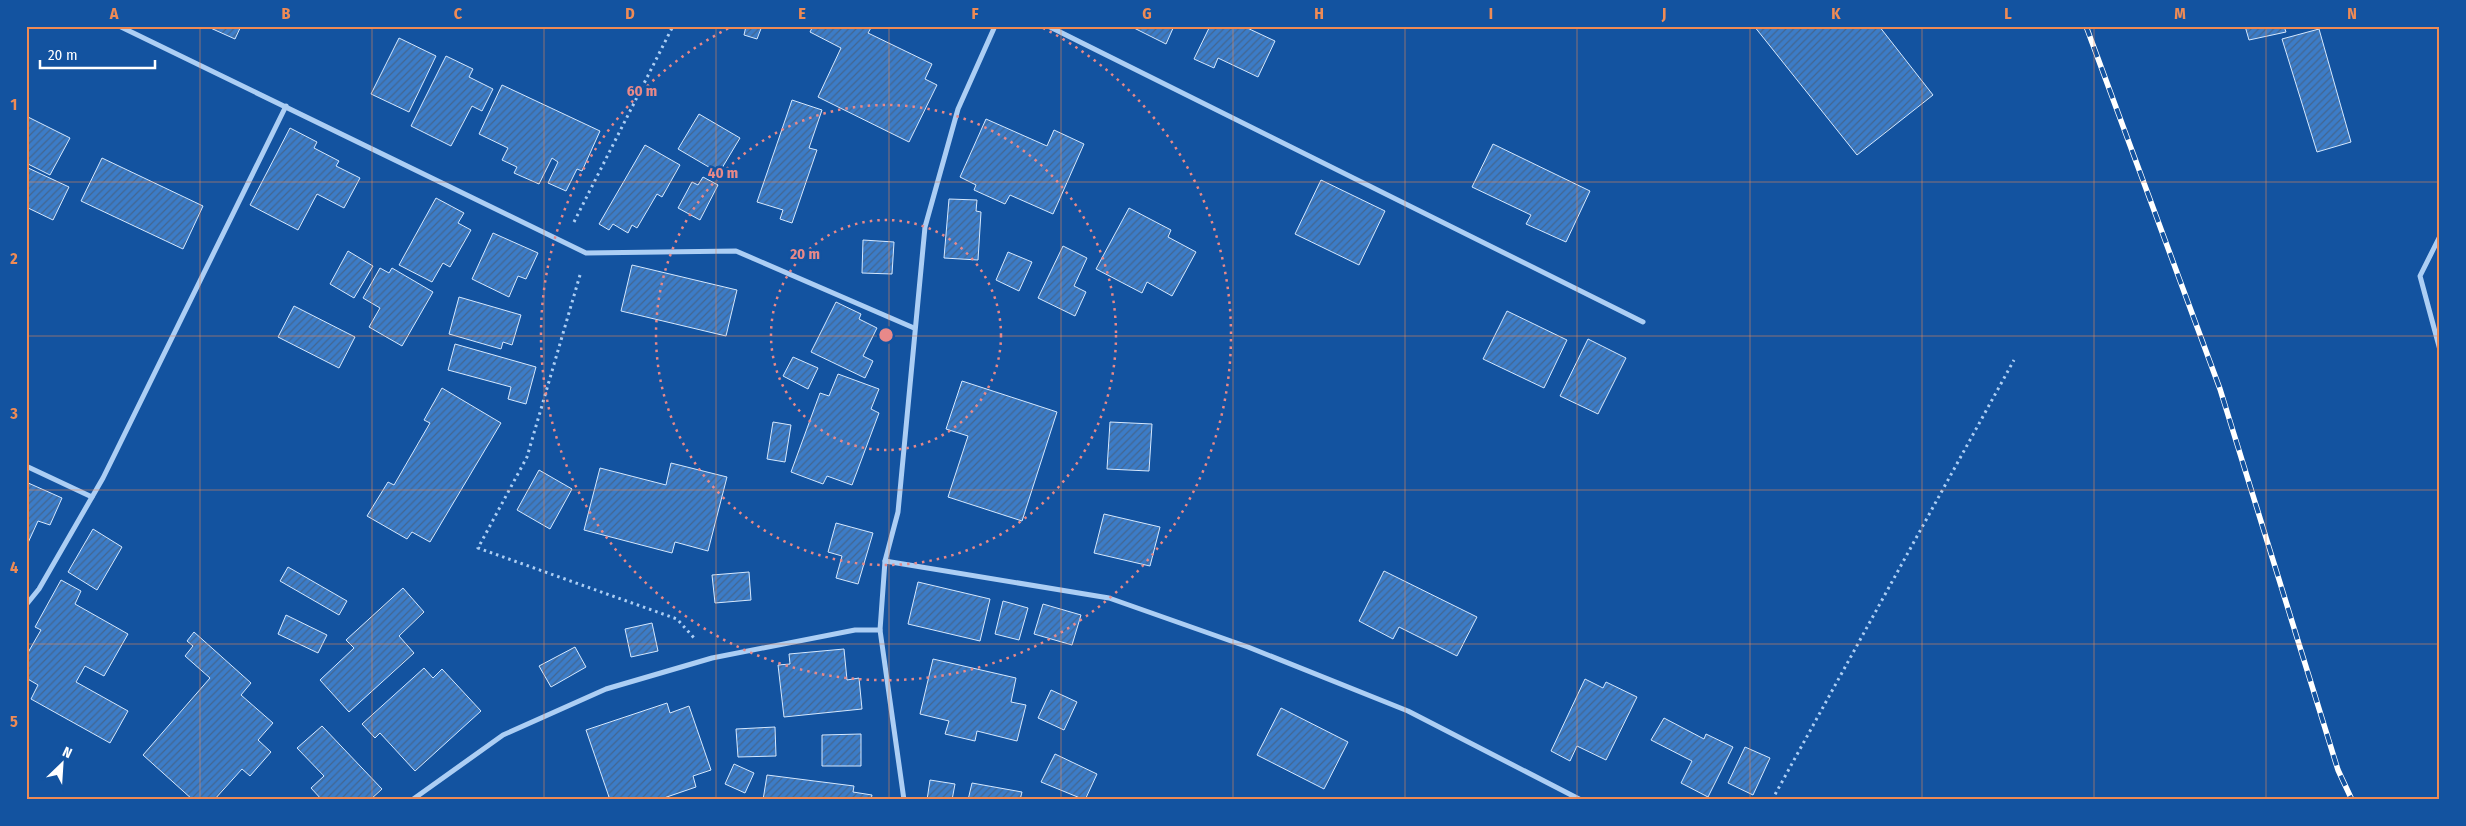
<svg xmlns="http://www.w3.org/2000/svg" width="2466" height="826" font-family="'Fira Sans Condensed',sans-serif">
<defs>
<pattern id="building-hatch" width="6" height="6" patternUnits="userSpaceOnUse" patternTransform="scale(1.25)"><rect width="6" height="6" fill="#3c7cc7"/><path d="M-1 1l2-2M0 6l6-6M5 7l2-2" fill="none" stroke="#436690"/></pattern>
</defs>
<rect width="100%" height="100%" fill="#1353a0"/>
<g fill="url(#building-hatch)" stroke="#d5e8fe">
<path d="M 206,26 L 241,26 L 235,39 Z"/>
<path d="M 746,26 L 762,26 L 757,39 L 744,35 Z"/>
<path d="M 813,26 L 872,26 L 868,33 L 932,64 L 925,79 L 937,85 L 909,142 L 818,97 L 841,48 L 810,32 Z"/>
<path d="M 1130,26 L 1174,26 L 1166,44 Z"/>
<path d="M 1210,26 L 1243,26 L 1275,41 L 1258,77 L 1218,58 L 1214,68 L 1194,59 Z"/>
<path d="M 1754,26 L 1879,26 L 1933,95 L 1857,155 Z"/>
<path d="M 2245,26 L 2284,26 L 2286,32 L 2249,40 Z"/>
<path d="M 2319,29 L 2351,142 L 2317,152 L 2282,39 Z"/>
<path d="M 399,38 L 436,56 L 409,112 L 371,94 Z"/>
<path d="M 446,56 L 473,69 L 469,77 L 493,89 L 482,111 L 472,106 L 451,146 L 411,126 Z"/>
<path d="M 502,85 L 600,131 L 582,171 L 577,169 L 566,191 L 548,183 L 558,162 L 552,158 L 539,184 L 514,173 L 517,167 L 502,160 L 508,148 L 479,134 Z"/>
<path d="M 792,100 L 822,110 L 809,148 L 817,150 L 792,223 L 780,219 L 783,210 L 757,202 Z"/>
<path d="M 699,114 L 740,138 L 719,173 L 678,149 Z"/>
<path d="M 26,116 L 70,138 L 50,175 L 26,163 Z"/>
<path d="M 986,119 L 1047,146 L 1054,130 L 1084,144 L 1053,214 L 1010,195 L 1005,204 L 974,190 L 976,185 L 960,177 Z"/>
<path d="M 290,128 L 317,142 L 314,148 L 339,161 L 336,166 L 360,178 L 344,208 L 317,194 L 298,230 L 250,205 Z"/>
<path d="M 1493,144 L 1590,191 L 1566,242 L 1526,224 L 1531,215 L 1472,187 Z"/>
<path d="M 645,145 L 680,165 L 662,197 L 657,194 L 637,228 L 632,225 L 628,233 L 613,224 L 609,230 L 599,224 Z"/>
<path d="M 102,158 L 203,206 L 183,249 L 81,201 Z"/>
<path d="M 26,167 L 69,187 L 53,220 L 26,207 Z"/>
<path d="M 703,177 L 718,185 L 700,220 L 678,208 L 692,182 L 698,185 Z"/>
<path d="M 1321,180 L 1385,211 L 1359,265 L 1295,234 Z"/>
<path d="M 436,198 L 464,213 L 458,223 L 471,230 L 450,267 L 443,263 L 432,282 L 399,265 Z"/>
<path d="M 949,199 L 977,200 L 976,211 L 981,212 L 978,260 L 944,258 Z"/>
<path d="M 1129,208 L 1171,230 L 1168,237 L 1196,252 L 1172,296 L 1147,282 L 1142,293 L 1096,269 Z"/>
<path d="M 493,233 L 538,253 L 526,279 L 518,276 L 509,297 L 472,279 Z"/>
<path d="M 863,240 L 894,242 L 892,274 L 862,273 Z"/>
<path d="M 1063,246 L 1087,258 L 1074,286 L 1086,292 L 1075,316 L 1038,298 Z"/>
<path d="M 348,251 L 373,266 L 354,298 L 330,284 Z"/>
<path d="M 1008,252 L 1032,262 L 1019,291 L 996,280 Z"/>
<path d="M 632,265 L 737,290 L 726,336 L 621,311 Z"/>
<path d="M 380,268 L 389,273 L 392,268 L 433,292 L 402,346 L 369,327 L 380,308 L 363,298 Z"/>
<path d="M 459,297 L 521,315 L 512,345 L 503,342 L 501,349 L 449,334 Z"/>
<path d="M 836,302 L 861,314 L 859,319 L 877,328 L 863,356 L 873,361 L 865,378 L 811,352 Z"/>
<path d="M 294,306 L 355,337 L 339,368 L 278,337 Z"/>
<path d="M 1507,311 L 1567,340 L 1544,388 L 1483,359 Z"/>
<path d="M 1588,339 L 1626,358 L 1598,414 L 1560,396 Z"/>
<path d="M 455,344 L 536,367 L 526,404 L 508,399 L 511,387 L 448,370 Z"/>
<path d="M 793,357 L 818,368 L 808,389 L 783,376 Z"/>
<path d="M 838,374 L 879,389 L 871,409 L 879,413 L 852,485 L 827,476 L 823,484 L 791,472 L 820,393 L 829,396 Z"/>
<path d="M 962,381 L 1057,412 L 1022,521 L 948,497 L 968,436 L 946,429 Z"/>
<path d="M 442,388 L 501,423 L 430,542 L 412,532 L 407,539 L 367,516 L 388,482 L 394,485 L 430,423 L 424,420 Z"/>
<path d="M 773,422 L 791,425 L 785,462 L 767,459 Z"/>
<path d="M 1110,422 L 1152,424 L 1149,471 L 1107,469 Z"/>
<path d="M 671,463 L 727,477 L 708,551 L 675,542 L 672,553 L 584,530 L 600,468 L 666,485 Z"/>
<path d="M 539,470 L 572,489 L 550,529 L 517,510 Z"/>
<path d="M 26,482 L 62,498 L 50,525 L 38,521 L 27,545 Z"/>
<path d="M 1104,514 L 1160,527 L 1150,566 L 1094,553 Z"/>
<path d="M 836,523 L 873,533 L 858,584 L 836,578 L 842,556 L 828,552 Z"/>
<path d="M 93,529 L 122,547 L 97,590 L 68,572 Z"/>
<path d="M 288,567 L 347,601 L 339,615 L 280,581 Z"/>
<path d="M 1384,571 L 1477,617 L 1457,656 L 1399,627 L 1393,639 L 1359,621 Z"/>
<path d="M 749,572 L 751,600 L 715,603 L 712,575 Z"/>
<path d="M 61,580 L 81,591 L 75,604 L 128,634 L 104,676 L 85,666 L 76,682 L 128,711 L 110,743 L 31,699 L 38,685 L 26,678 L 26,656 L 41,630 L 35,627 Z"/>
<path d="M 918,582 L 990,599 L 980,641 L 908,624 Z"/>
<path d="M 403,588 L 424,612 L 399,636 L 414,653 L 349,712 L 320,680 L 354,648 L 346,640 Z"/>
<path d="M 1003,601 L 1028,608 L 1019,640 L 995,634 Z"/>
<path d="M 1043,604 L 1081,615 L 1072,645 L 1034,634 Z"/>
<path d="M 286,615 L 327,635 L 318,653 L 278,634 Z"/>
<path d="M 652,623 L 658,651 L 631,657 L 625,629 Z"/>
<path d="M 194,632 L 251,683 L 241,695 L 273,723 L 258,740 L 271,752 L 250,776 L 242,769 L 214,800 L 193,800 L 143,755 L 210,678 L 185,656 L 193,646 L 187,641 Z"/>
<path d="M 575,647 L 586,667 L 551,687 L 539,666 Z"/>
<path d="M 844,649 L 847,680 L 859,678 L 862,709 L 784,717 L 778,665 L 790,664 L 789,654 Z"/>
<path d="M 933,659 L 1016,678 L 1011,702 L 1026,705 L 1017,741 L 977,731 L 975,741 L 945,734 L 949,721 L 920,714 Z"/>
<path d="M 424,668 L 433,678 L 442,669 L 481,711 L 415,771 L 380,733 L 375,738 L 362,724 Z"/>
<path d="M 1585,679 L 1603,688 L 1606,682 L 1637,697 L 1606,760 L 1577,746 L 1570,761 L 1551,751 Z"/>
<path d="M 1051,690 L 1077,702 L 1064,730 L 1038,718 Z"/>
<path d="M 667,703 L 670,713 L 689,706 L 711,770 L 693,776 L 696,787 L 658,800 L 601,800 L 609,797 L 586,730 Z"/>
<path d="M 1281,708 L 1348,742 L 1324,789 L 1257,755 Z"/>
<path d="M 1664,718 L 1704,739 L 1706,734 L 1733,747 L 1708,797 L 1681,783 L 1692,761 L 1651,740 Z"/>
<path d="M 322,726 L 382,789 L 370,800 L 322,800 L 311,788 L 324,776 L 297,748 Z"/>
<path d="M 775,727 L 776,756 L 738,757 L 736,729 Z"/>
<path d="M 861,734 L 861,766 L 822,766 L 822,735 Z"/>
<path d="M 1745,747 L 1770,758 L 1753,795 L 1728,783 Z"/>
<path d="M 1055,754 L 1097,774 L 1085,800 L 1041,782 Z"/>
<path d="M 734,764 L 754,773 L 745,793 L 725,784 Z"/>
<path d="M 767,775 L 854,786 L 853,792 L 872,795 L 871,800 L 763,800 Z"/>
<path d="M 930,780 L 955,784 L 952,800 L 927,800 Z"/>
<path d="M 972,783 L 1022,792 L 1020,800 L 968,800 Z"/>
</g>
<g fill="none" stroke-linecap="round" stroke-linejoin="round">
<g stroke="#accef4" stroke-width="3" stroke-dasharray="2.5 4" stroke-linecap="butt">
<path d="M 574,222 L 673,26"/>
<path d="M 580,275 L 527,457 L 478,548 L 677,619 L 695,639"/>
<path d="M 1772,800 L 2014,360"/>
</g>
<g stroke="#accef4" stroke-width="5">
<path d="M 119,26 L 586,253 L 736,251 L 914,328"/>
<path d="M 1048,26 L 1643,322"/>
<path d="M 2440,236 L 2420,276 L 2440,350"/>
<path d="M 26,466 L 92,497"/>
<path d="M 885,561 L 1109,598 L 1248,647 L 1408,711 L 1581,800"/>
<path d="M 26,605 L 39,589 L 103,478 L 286,106"/>
<path d="M 412,800 L 503,735 L 606,689 L 712,658 L 855,630 L 880,630"/>
<path d="M 904,800 L 880,630 L 885,561 L 898,512 L 925,227 L 958,109 L 995,26"/>
</g>
<defs>
<path id="rail" d="M 2086,26 L 2220,389 L 2338,770 L 2352,800"/>
</defs>
<use href="#rail" stroke="#fff" stroke-width="5.5"/>
<use href="#rail" stroke="#1353a0" stroke-width="4" stroke-dasharray="11" stroke-linecap="butt"/>
</g>
<path fill="none" stroke="#ef8b55" stroke-width="1" stroke-opacity="0.55" d="M 200,26 L 200,800M 372,26 L 372,800M 544,26 L 544,800M 716,26 L 716,800M 889,26 L 889,800M 1061,26 L 1061,800M 1233,26 L 1233,800M 1405,26 L 1405,800M 1577,26 L 1577,800M 1750,26 L 1750,800M 1922,26 L 1922,800M 2094,26 L 2094,800M 2266,26 L 2266,800M 26,182 L 2440,182M 26,336 L 2440,336M 26,490 L 2440,490M 26,644 L 2440,644"/>
<g fill="none" stroke="#e88989" stroke-width="2.5" stroke-dasharray="2.5 5">
<circle cx="886" cy="335" r="115"/>
<circle cx="886" cy="335" r="230"/>
<path d="M1043 28A345 345 0 1 1 729 28"/>
</g>
<circle cx="886" cy="335" r="8" fill="#e88989" stroke="#1353a0" stroke-width="2.5"/>
<g font-size="15" text-anchor="middle" font-weight="bold" fill="#e88989" stroke="#1353a0" stroke-width="5" stroke-linejoin="round" paint-order="stroke">
<text x="642" y="96">60 m</text>
<text x="723" y="178">40 m</text>
<text x="805" y="259">20 m</text>
</g>
<rect width="2466" height="826" fill="none" stroke="#1353a0" stroke-width="55"/>
<g transform="translate(62 764) rotate(25)" stroke="#1353a0" stroke-width="4" paint-order="stroke">
<path d="M0-4L9 19L0 12L-9 19Z" fill="#ffffff"/>
<text y="-8" font-size="14" font-weight="bold" text-anchor="middle" fill="#ffffff">N</text>
</g>
<path d="M40 60v8h115v-8" fill="none" stroke="#ffffff" stroke-width="2.5"/>
<text x="48" y="60" font-size="15" fill="#ffffff" stroke="#1353a0" stroke-width="4" paint-order="stroke">20 m</text>
<rect x="28" y="28" width="2410" height="770" fill="none" stroke="#ef8b55" stroke-width="2"/>
<g font-size="16" text-anchor="middle" font-weight="bold" fill="#ef8b55">
<text x="114" y="19">A</text>
<text x="286" y="19">B</text>
<text x="458" y="19">C</text>
<text x="630" y="19">D</text>
<text x="802" y="19">E</text>
<text x="975" y="19">F</text>
<text x="1147" y="19">G</text>
<text x="1319" y="19">H</text>
<text x="1491" y="19">I</text>
<text x="1664" y="19">J</text>
<text x="1836" y="19">K</text>
<text x="2008" y="19">L</text>
<text x="2180" y="19">M</text>
<text x="2352" y="19">N</text>
<text x="14" y="110">1</text>
<text x="14" y="264">2</text>
<text x="14" y="419">3</text>
<text x="14" y="573">4</text>
<text x="14" y="727">5</text>
</g>
</svg>
